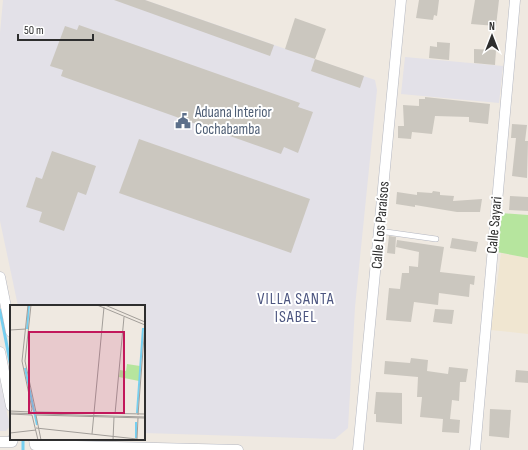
<svg xmlns="http://www.w3.org/2000/svg" width="528" height="450" font-family="'Sofia Sans Condensed',sans-serif">
<rect width="100%" height="100%" fill="#efe9e1"/>
<g fill="#e3e1e8">
<path d="M 3,0 L 145,0 L 375,80 L 377,90 L 355,307 L 348,428 L 335,439 L 144,433 L 144,306 L 18,306 L 0,221 L 0,33 Z"/>
<path d="M 405,57 L 503,66 L 499,103 L 401,94 Z"/>
<path d="M 0,381 L 10,426 L 6,431 L 0,431 Z"/>
</g>
<path fill="#f0e6d1" d="M 501,253 L 528,258 L 528,334 L 491,330 Z"/>
<path fill="#b6e59e" d="M 501,213 L 528,215 L 528,258 L 497,252 Z"/>
<g fill="none" stroke-linecap="round" stroke-linejoin="round">
<g stroke="#75cff0" stroke-width="3">
<path d="M 0,310 L 11,367"/>
<path d="M 23,439 L 23,450"/>
</g>
</g>
<g fill="#cbc7bf">
<path d="M 114,0 L 145,0 L 274,45 L 270,56 Z"/>
<path d="M 419,0 L 439,0 L 437,16 L 434,15 L 433,20 L 416,18 Z"/>
<path d="M 475,0 L 499,0 L 496,26 L 471,24 Z"/>
<path d="M 295,18 L 326,29 L 315,59 L 364,76 L 360,88 L 311,71 L 315,59 L 285,49 Z"/>
<path d="M 79,25 L 300,103 L 298,107 L 313,112 L 298,153 L 284,147 L 281,154 L 61,76 L 63,70 L 50,66 L 65,26 L 77,30 Z"/>
<path d="M 437,42 L 450,43 L 449,60 L 429,58 L 430,46 L 437,47 Z"/>
<path d="M 474,49 L 496,50 L 495,65 L 474,63 Z"/>
<path d="M 425,97 L 490,104 L 488,124 L 469,122 L 469,117 L 435,116 L 432,134 L 412,132 L 411,139 L 398,138 L 398,126 L 404,126 L 403,105 L 419,106 L 419,99 L 425,99 Z"/>
<path d="M 512,124 L 527,125 L 525,141 L 528,141 L 527,178 L 512,176 L 516,138 L 511,138 Z"/>
<path d="M 139,139 L 310,199 L 291,253 L 119,193 Z"/>
<path d="M 52,151 L 96,166 L 86,195 L 78,192 L 64,231 L 39,222 L 42,212 L 26,207 L 36,177 L 42,179 Z"/>
<path d="M 433,191 L 440,192 L 440,195 L 454,196 L 453,201 L 482,199 L 480,212 L 457,212 L 415,205 L 415,207 L 396,204 L 397,192 L 417,195 L 417,192 L 432,193 Z"/>
<path d="M 510,196 L 528,197 L 528,211 L 509,210 Z"/>
<path d="M 389,236 L 396,237 L 395,254 L 387,253 Z"/>
<path d="M 452,238 L 478,242 L 476,252 L 450,248 Z"/>
<path d="M 397,240 L 444,247 L 440,272 L 475,276 L 474,285 L 470,284 L 469,297 L 439,293 L 438,305 L 414,302 L 411,322 L 386,320 L 389,288 L 400,289 L 402,273 L 409,273 L 409,266 L 418,267 L 419,252 L 396,247 Z"/>
<path d="M 435,309 L 454,310 L 452,324 L 433,322 Z"/>
<path d="M 411,358 L 428,360 L 427,371 L 448,374 L 449,367 L 468,369 L 466,382 L 460,382 L 459,401 L 452,400 L 450,419 L 460,420 L 459,433 L 442,432 L 443,419 L 420,417 L 422,397 L 417,397 L 418,377 L 384,374 L 385,361 L 410,363 Z"/>
<path d="M 516,370 L 528,371 L 528,383 L 515,382 Z"/>
<path d="M 376,392 L 402,393 L 402,424 L 376,422 L 376,414 L 374,414 Z"/>
<path d="M 490,409 L 511,410 L 509,438 L 489,436 Z"/>
</g>
<g fill="none" stroke-linecap="round" stroke-linejoin="round">
<defs>
<path id="lane" d="M 379,231 L 436,239"/>
<g id="street">
<path d="M 0,277 L 11,332"/>
<path d="M 0,352 L 11,406"/>
<path d="M 34,439 L 35,445 L 238,450"/>
<path d="M 0,442 L 12,442 L 13,439"/>
<path d="M 358,450 L 401,0"/>
<path d="M 475,450 L 515,0"/>
</g>
</defs>
<use href="#lane" stroke="#b4b7c1" stroke-width="6"/>
<use href="#street" stroke="#b4b7c1" stroke-width="11"/>
<use href="#lane" stroke="#fff" stroke-width="5"/>
<use href="#street" stroke="#fff" stroke-width="10"/>
</g>
<defs>
<symbol id="civic-bare" viewBox="-9 -9 18 18"><path d="M-.6-6.5H3V-4.5H.6V-3L4-1V1h2V6H-6V1h2V-1L-.6-3ZM-1.2 2.5V6h2.4V2.5Z" fill="#5c6f8a" stroke="#fff" stroke-width="2.5" paint-order="stroke"/></symbol>
</defs>
<g fill-rule="evenodd">
<use href="#civic-bare" x="172" y="110" width="22" height="22"/>
</g>
<g text-anchor="middle" stroke-width="4" stroke-linejoin="round" paint-order="stroke">
<g font-size="15" fill="#4e5e75" stroke="#fff" text-anchor="start">
<text x="195" y="117">Aduana Interior<tspan x="195" dy="17">Cochabamba</tspan></text>
</g>
<g font-size="15" fill="#2e2e2e" stroke="#fff">
<text transform="translate(380 225) rotate(-85)" y="5">Calle Los Paraísos</text>
<text transform="translate(494 225) rotate(-85)" y="5">Calle Sayari</text>
</g>
<g font-size="16" letter-spacing="1" fill="#4d5680" stroke="#fff">
<text x="296" y="304">VILLA SANTA<tspan x="296" dy="18">ISABEL</tspan></text>
</g>
</g>
<g transform="translate(10 305)">
<rect width="135" height="135" fill="#efe9e1"/>
<path d="M 117,59 L 130,61 L 129,76 L 109,72 L 110,65 L 116,66 Z" fill="#b6e59e"/>
<path fill="none" stroke="#75cff0" stroke-width="2" d="M 17,24 L 19,0M 15,63 L 27,120M 127,108 L 133,23M 126,133 L 126,117"/>
<path fill="none" stroke="#a29e99" stroke-width="1" d="M 21,0 L 15,56 L 26,107 L 135,109M 87,0 L 135,20M 95,0 L 135,17M 0,25 L 16,24M 0,106 L 21,107 L 22,104 L 12,56 L 18,0M 0,108 L 135,112M 0,109 L 22,110 L 28,135M 105,109 L 114,12M 128,110 L 135,19M 26,123 L 127,134M 0,128 L 26,125M 82,129 L 94,2M 127,134 L 128,113M 31,135 L 26,110 L 135,113M 103,135 L 104,112"/>
<path fill="#c2185b" fill-opacity="0.15" stroke="#c2185b" stroke-width="2" d="M 19,27 L 114,27 L 114,108 L 19,108 Z"/>
<rect width="135" height="135" fill="none" stroke="#2e2e2e" stroke-width="2"/>
</g>
<g transform="translate(492 36)" stroke="#ffffff" stroke-width="3" paint-order="stroke">
<path d="M0-3L7 15L0 10L-7 15Z" fill="#2e2e2e"/>
<text y="-6" font-size="11" font-weight="bold" text-anchor="middle" fill="#2e2e2e">N</text>
</g>
<path d="M18 34v6h75v-6" fill="none" stroke="#2e2e2e" stroke-width="2"/>
<text x="24" y="34" font-size="12" fill="#2e2e2e" stroke="#ffffff" stroke-width="3" paint-order="stroke">50 m</text>
</svg>
